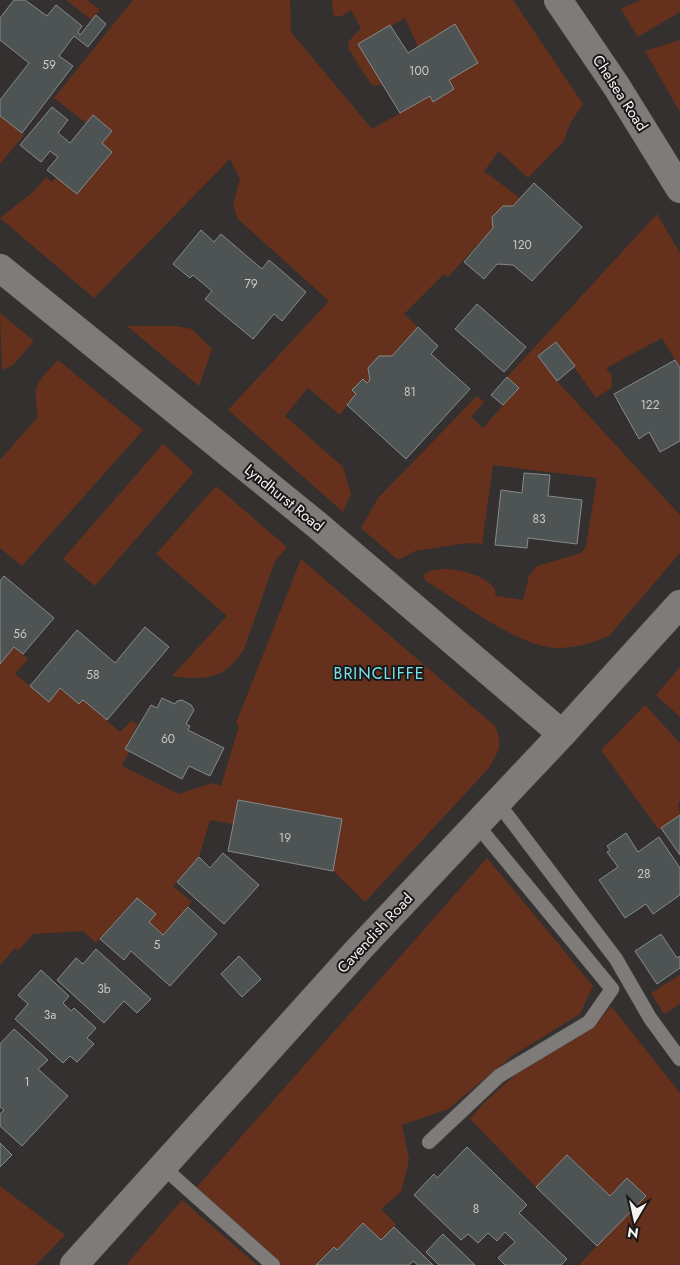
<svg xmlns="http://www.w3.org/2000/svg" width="680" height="1265" font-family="Jost,sans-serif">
<rect width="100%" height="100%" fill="#34302f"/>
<g fill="#65311c">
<path d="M 66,0 L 87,0 L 100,10 L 92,20 Z"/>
<path d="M 133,0 L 290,0 L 291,32 L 372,129 L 430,96 L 434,102 L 454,89 L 449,80 L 478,63 L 455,25 L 418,47 L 405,18 L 359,44 L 383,84 L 375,86 L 370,83 L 348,48 L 349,41 L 361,28 L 351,10 L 340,17 L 333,15 L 332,0 L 513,0 L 583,104 L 571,122 L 563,142 L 528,178 L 499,151 L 484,171 L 520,198 L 513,206 L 503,206 L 492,217 L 493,228 L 448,277 L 444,274 L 404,314 L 418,327 L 392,356 L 379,356 L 368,368 L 370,380 L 367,383 L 363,379 L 352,390 L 356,394 L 340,415 L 308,388 L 285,416 L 343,467 L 351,494 L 343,512 L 228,410 L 329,301 L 238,219 L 233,205 L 240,179 L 230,159 L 94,298 L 0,218 L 33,192 L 46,177 L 52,182 L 56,177 L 77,194 L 112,152 L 102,143 L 112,131 L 93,116 L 86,123 L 54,98 Z"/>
<path d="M 640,0 L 680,0 L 680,12 L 638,37 L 621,9 Z"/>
<path d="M 680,40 L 680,112 L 645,51 Z"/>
<path d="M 0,116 L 24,135 L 0,164 Z"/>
<path d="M 657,214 L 680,253 L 680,368 L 662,338 L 606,368 L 612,376 L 611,388 L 596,398 L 556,342 L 538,356 L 557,381 L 680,515 L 680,553 L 609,636 C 593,643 575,648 558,648 C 522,649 457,600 426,581 L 423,576 C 436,561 485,573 494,588 C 495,590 495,593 496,596 L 523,600 L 529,576 L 537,566 L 581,553 L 586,547 L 597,478 L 493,465 L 482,544 L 467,543 L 415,551 L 398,560 L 361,528 L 378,498 L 477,396 L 484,402 L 471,417 L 483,428 L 518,388 L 507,377 Z"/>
<path d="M 0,313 L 34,341 L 13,365 L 2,370 Z"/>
<path d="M 127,326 L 174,326 L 192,329 L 212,349 L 199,386 Z"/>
<path d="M 58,360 L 143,430 L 22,566 L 0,548 L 0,460 L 38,417 C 33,384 35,385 58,360 Z"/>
<path d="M 163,444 L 194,472 L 95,586 L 63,559 Z"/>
<path d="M 216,486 L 287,547 L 275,561 L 244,649 C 226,679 204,681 172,676 L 227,616 L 156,554 Z"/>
<path d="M 301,559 L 495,726 C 504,745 498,752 488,769 L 365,902 L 333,871 L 342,819 L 238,800 L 233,824 L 210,820 L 199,857 L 173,886 L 192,902 L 163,935 L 149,922 L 155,914 L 136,898 L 96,943 L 83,931 L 33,934 L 18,951 L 15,948 L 0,965 L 0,664 L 14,647 L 28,659 L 15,674 L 49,701 L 60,688 L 79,704 L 83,700 L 120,732 L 131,721 L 138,724 L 125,749 L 129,752 L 122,766 L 179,794 L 212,783 L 221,786 L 239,726 L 236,723 Z"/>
<path d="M 680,667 L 680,717 L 656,695 Z"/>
<path d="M 645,705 L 680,743 L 680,801 L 678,804 L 680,815 L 659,830 L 601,750 Z"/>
<path d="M 487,858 L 593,986 L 580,1014 L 512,1056 L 448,1109 L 402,1125 L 409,1160 L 401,1192 L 381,1209 L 396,1224 L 381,1240 L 363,1223 L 337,1250 L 333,1247 L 316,1265 L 282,1265 L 196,1188 Z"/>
<path d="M 680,975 L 680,1004 L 664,1014 L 651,993 Z"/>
<path d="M 611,1006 L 680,1093 L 680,1262 L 678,1265 L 579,1265 L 645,1195 L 627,1178 L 610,1196 L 568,1155 L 536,1187 L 470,1119 L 484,1103 L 516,1074 L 595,1026 Z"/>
<path d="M 0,1186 L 65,1235 L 36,1265 L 0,1265 Z"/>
<path d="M 182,1200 L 257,1265 L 126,1265 Z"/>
</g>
<g fill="#4e5353" stroke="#868b8b">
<path d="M 14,0 L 25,0 L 47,16 L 56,5 L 82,26 L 78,32 L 80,35 L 96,15 L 106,24 L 88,47 L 74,36 L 59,56 L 73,66 L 22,133 L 0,116 L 0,100 L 29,63 L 0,40 L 0,18 Z"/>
<path d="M 455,24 L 478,63 L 449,80 L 454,89 L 433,102 L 430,96 L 400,113 L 358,44 L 390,25 L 408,53 Z"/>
<path d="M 52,107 L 68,120 L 58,133 L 70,143 L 93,115 L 112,131 L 102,143 L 112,152 L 77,194 L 47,170 L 58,157 L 50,151 L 41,162 L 20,145 Z"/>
<path d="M 534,183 L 582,227 L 532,281 L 513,265 L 497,264 L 484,279 L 464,262 L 493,228 L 492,217 L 503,206 L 513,206 Z"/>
<path d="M 201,230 L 214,242 L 221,234 L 262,269 L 269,260 L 306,292 L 282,321 L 274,314 L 253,339 L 205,299 L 212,291 L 193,275 L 190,278 L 173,264 Z"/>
<path d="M 477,304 L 526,347 L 504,372 L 455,329 Z"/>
<path d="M 418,327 L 438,346 L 431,354 L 470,389 L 406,459 L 347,405 L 356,394 L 352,390 L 363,379 L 367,383 L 370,380 L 368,368 L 379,356 L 392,356 Z"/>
<path d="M 556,342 L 575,366 L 557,381 L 538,356 Z"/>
<path d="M 675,360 L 680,368 L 680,441 L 660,452 L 649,432 L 639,439 L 614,394 Z"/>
<path d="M 507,377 L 519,388 L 503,405 L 491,395 Z"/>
<path d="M 524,473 L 550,475 L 548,496 L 582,500 L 577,544 L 528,538 L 527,548 L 495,545 L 501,490 L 522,493 Z"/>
<path d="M 4,576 L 54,618 L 23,654 L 14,647 L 0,664 L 0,581 Z"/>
<path d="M 145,627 L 169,647 L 107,720 L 83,700 L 79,704 L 60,688 L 49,702 L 30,686 L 77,630 L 115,663 Z"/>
<path d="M 162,698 L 175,704 L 177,701 L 182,700 L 191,705 L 194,710 L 186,724 L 190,726 L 188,730 L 224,748 L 210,776 L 189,766 L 182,779 L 125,749 L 151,705 L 157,708 Z"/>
<path d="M 238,800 L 342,819 L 333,871 L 228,851 Z"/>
<path d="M 680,815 L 680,855 L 661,828 Z"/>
<path d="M 626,833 L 638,852 L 659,837 L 680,868 L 680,895 L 653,914 L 646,904 L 625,918 L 599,880 L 618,867 L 607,852 L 610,850 L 607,846 Z"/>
<path d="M 223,853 L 259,885 L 224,924 L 177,882 L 199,857 L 210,868 Z"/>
<path d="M 137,898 L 156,914 L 149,922 L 163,935 L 188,907 L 217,934 L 170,986 L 131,951 L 124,960 L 100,939 Z"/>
<path d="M 661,934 L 677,958 L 680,956 L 680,968 L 657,984 L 635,951 Z"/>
<path d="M 96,949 L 151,999 L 137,1013 L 124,1001 L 104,1023 L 57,980 L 76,958 L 83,964 Z"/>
<path d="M 239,956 L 261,979 L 242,997 L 221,974 Z"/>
<path d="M 41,970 L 69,996 L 63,1003 L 71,1011 L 74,1008 L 96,1028 L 87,1038 L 94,1044 L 77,1062 L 70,1056 L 63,1063 L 15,1019 L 28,1004 L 18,995 Z"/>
<path d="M 14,1029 L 48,1060 L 38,1069 L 68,1096 L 22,1146 L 0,1126 L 0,1114 L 4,1110 L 0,1107 L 0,1044 Z"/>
<path d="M 0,1143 L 12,1155 L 0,1167 Z"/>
<path d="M 467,1147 L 527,1205 L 519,1213 L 567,1259 L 561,1265 L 505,1265 L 498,1258 L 515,1242 L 505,1232 L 497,1241 L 488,1233 L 478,1243 L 468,1234 L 461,1240 L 414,1195 L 434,1174 L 437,1178 Z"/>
<path d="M 567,1155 L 610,1196 L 627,1178 L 646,1196 L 597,1246 L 536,1187 Z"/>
<path d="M 363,1223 L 381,1240 L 394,1227 L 433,1265 L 418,1265 L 413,1261 L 409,1265 L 316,1265 L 334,1247 L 337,1250 Z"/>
<path d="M 443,1234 L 475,1265 L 439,1265 L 426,1252 Z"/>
</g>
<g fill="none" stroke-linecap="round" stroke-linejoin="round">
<defs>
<g id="service">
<path d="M 498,803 L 616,959 L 650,1018 L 680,1059"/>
<path d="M 429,1142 L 499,1076 L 589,1022 L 612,989 L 477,825"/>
<path d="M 164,1168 L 273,1265"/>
</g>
<g id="minor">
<path d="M 558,0 L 617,87 L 680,189"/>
<path d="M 0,268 L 316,524 L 562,734"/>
<path d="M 74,1265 L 360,948 L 562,734 L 680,604"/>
</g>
</defs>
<use href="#service" stroke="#4f4c4b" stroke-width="15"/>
<use href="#minor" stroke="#4f4c4b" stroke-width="29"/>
<use href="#service" stroke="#7f7b79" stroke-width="14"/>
<use href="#minor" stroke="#7f7b79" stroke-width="28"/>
</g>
<g text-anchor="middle" stroke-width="4" stroke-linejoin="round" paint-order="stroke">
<g font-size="12" fill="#cbcaca">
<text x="49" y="69">59</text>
<text x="419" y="75">100</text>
<text x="522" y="249">120</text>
<text x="251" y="288">79</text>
<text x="410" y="396">81</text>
<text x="650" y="409">122</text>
<text x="539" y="523">83</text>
<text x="20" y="638">56</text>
<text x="93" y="679">58</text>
<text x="168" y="743">60</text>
<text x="285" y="842">19</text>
<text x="644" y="878">28</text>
<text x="157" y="949">5</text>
<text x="104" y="993">3b</text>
<text x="50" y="1019">3a</text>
<text x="27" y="1086">1</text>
<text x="476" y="1213">8</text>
</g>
<g font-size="15" fill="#f5f2f1" stroke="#1a1818">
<text transform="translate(620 93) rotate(57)" y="5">Chelsea Road</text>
<text transform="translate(284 498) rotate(39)" y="5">Lyndhurst Road</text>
<text transform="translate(375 933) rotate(-47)" y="5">Cavendish Road</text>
</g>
<g font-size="16" letter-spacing="1" fill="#77e2ea" stroke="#1a1818">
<text x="379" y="679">BRINCLIFFE</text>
</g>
</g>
<g transform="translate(635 1220) rotate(189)" stroke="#1a1818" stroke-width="4" paint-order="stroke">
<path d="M0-4L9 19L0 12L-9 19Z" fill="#f5f2f1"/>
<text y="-8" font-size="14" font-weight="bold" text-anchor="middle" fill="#f5f2f1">N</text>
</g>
</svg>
